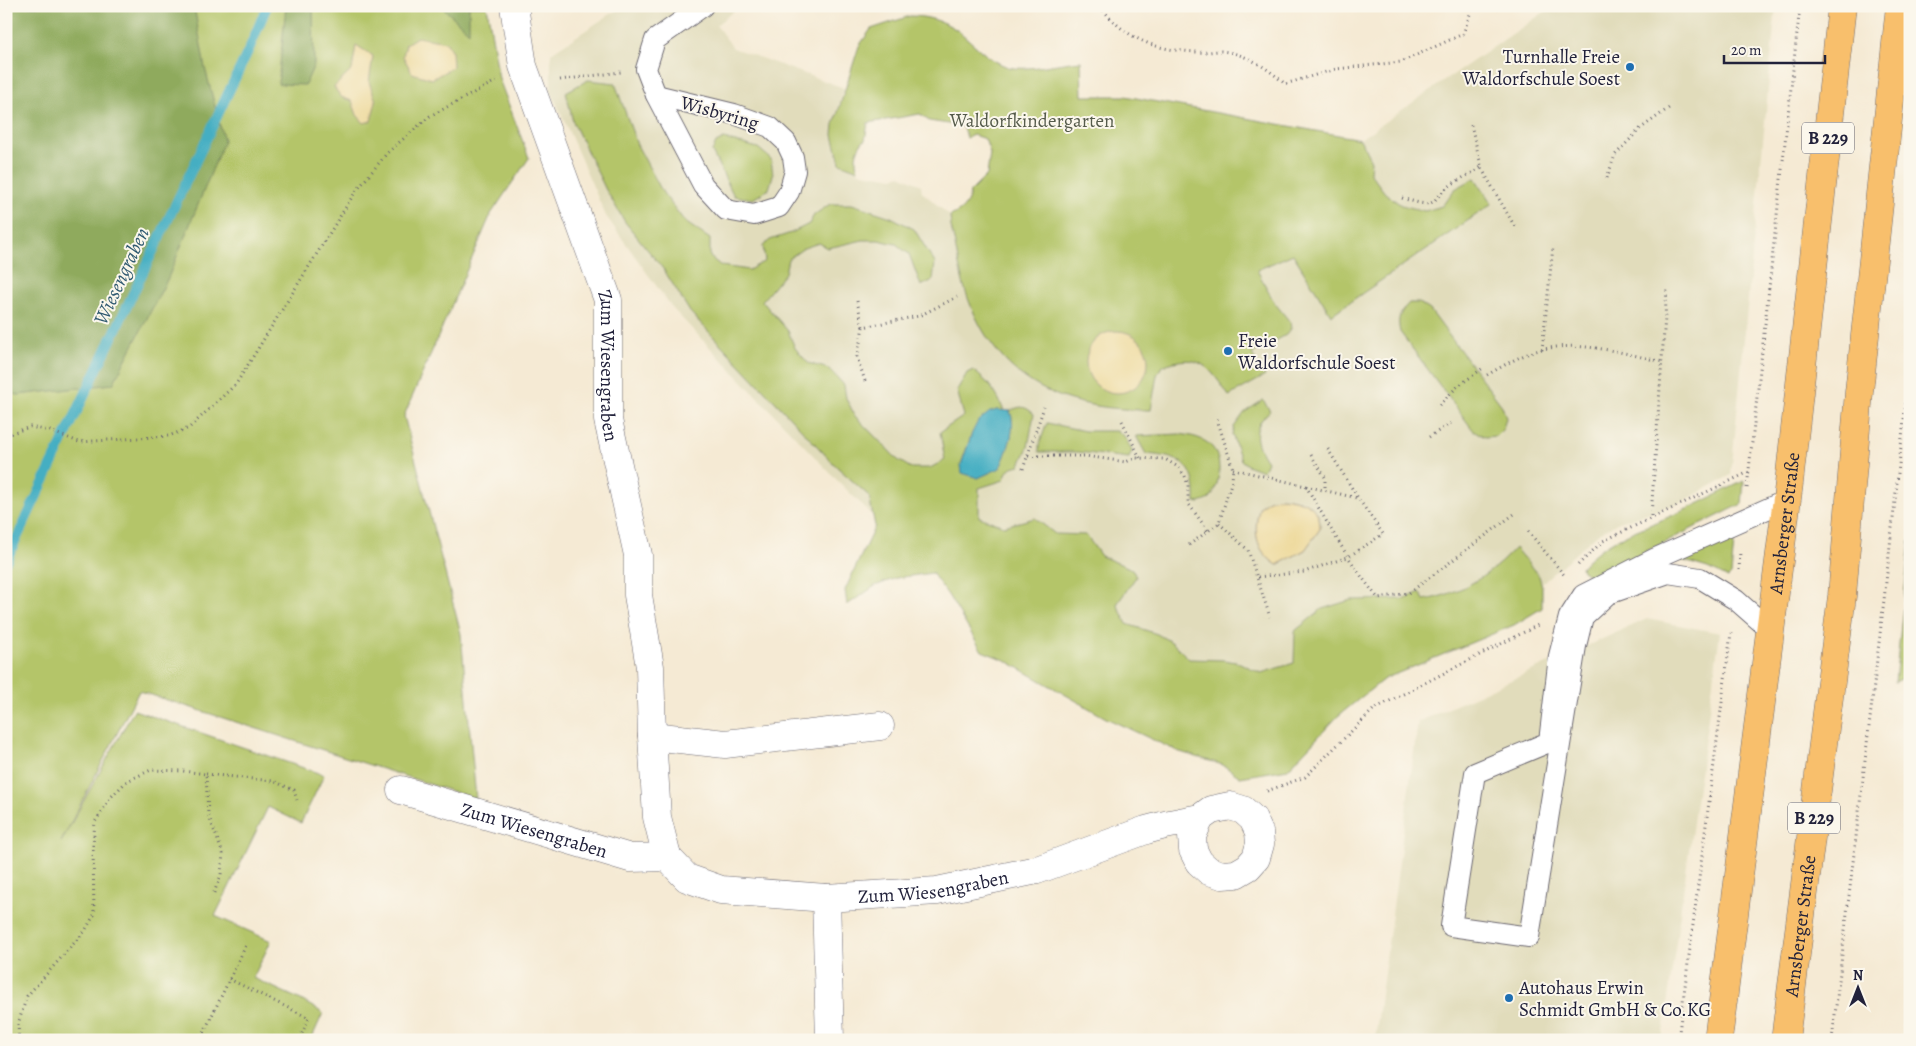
<svg xmlns="http://www.w3.org/2000/svg" width="1916" height="1046" font-family="Alegreya,serif">
<rect width="100%" height="100%" fill="#fbf7ec"/>
<filter id="ink" filterUnits="userSpaceOnUse"><feTurbulence type="fractalNoise" baseFrequency=".02" numOctaves="2"/><feDisplacementMap in="SourceGraphic" scale="10" xChannelSelector="R" yChannelSelector="G"/><feConvolveMatrix kernelMatrix="1 2 1 2 8 2 1 2 1" color-interpolation-filters="sRGB"/></filter>
<filter id="wash" filterUnits="userSpaceOnUse"><feTurbulence type="fractalNoise" baseFrequency=".0096" numOctaves="4" result="noise"/><feDisplacementMap in="SourceGraphic" scale="20" xChannelSelector="R" yChannelSelector="G"/><feGaussianBlur stdDeviation="1.12" result="paint"/><feColorMatrix in="noise" values="0 0 0 0 0 0 0 0 0 0 0 0 0 0 0 0 0 1.4 0 .05"/><feComposite in="paint" operator="in"/></filter>
<g filter="url(#wash)">
<rect width="100%" height="100%" fill="#f5ead4"/>
<g fill="#e1dcbb">
<path d="M 623,6 L 740,6 L 716,25 L 733,48 L 844,88 L 833,124 L 833,135 L 839,163 L 862,173 L 894,178 L 900,175 L 921,185 L 922,192 L 950,216 L 950,227 L 962,275 L 1125,96 L 1360,139 L 1553,6 L 1776,6 L 1731,475 L 1682,502 L 1619,522 L 1600,532 L 1537,587 L 1531,612 L 1220,753 L 922,565 L 835,478 L 673,309 L 606,216 L 551,91 L 551,53 Z"/>
<path d="M 1647,619 L 1720,633 L 1662,1040 L 1375,1040 L 1418,722 Z"/>
</g>
<g fill="#b4c569" stroke="#6b7452">
<path d="M 6,6 L 487,6 L 499,79 L 529,158 L 491,214 L 404,416 L 461,634 L 476,799 L 139,691 L 61,842 L 134,710 L 324,775 L 301,823 L 268,807 L 215,916 L 271,941 L 253,978 L 301,1000 L 323,1013 L 311,1040 L 6,1040 Z"/>
<path d="M 910,16 C 926,16 944,21 957,30 C 974,43 987,60 1008,67 C 1026,72 1060,62 1081,61 L 1082,96 L 1125,96 L 1360,139 L 1371,161 L 1370,173 L 1385,193 L 1401,205 L 1425,211 L 1442,206 L 1455,189 L 1475,178 L 1492,204 L 1331,315 L 1293,254 L 1257,270 L 1274,302 L 1290,322 L 1291,329 L 1286,335 L 1252,354 L 1265,376 L 1229,396 C 1209,367 1200,351 1162,366 L 1157,375 L 1151,410 C 1065,410 1002,386 969,301 C 960,278 957,251 951,227 L 950,216 C 961,212 969,204 970,192 L 987,175 L 990,153 L 985,139 L 973,135 L 967,138 L 962,126 L 929,121 L 920,114 L 868,123 L 865,140 L 862,142 C 856,151 854,160 858,170 L 840,163 L 833,135 L 834,124 L 859,46 L 871,29 Z"/>
<path d="M 588,80 L 615,83 L 637,145 L 663,193 L 685,222 L 710,239 L 710,257 L 721,266 L 749,270 L 765,261 L 763,246 L 770,240 L 791,233 L 809,224 L 814,215 L 830,204 L 852,204 L 891,217 L 914,229 L 935,263 L 933,280 L 921,286 L 909,254 L 896,244 L 878,240 L 863,240 L 828,248 L 819,243 L 804,248 L 788,259 L 785,273 L 762,301 L 788,331 L 795,348 L 808,363 L 829,369 L 844,385 L 846,398 L 855,416 L 898,460 L 911,468 L 930,468 L 945,460 L 940,432 L 964,416 L 957,390 L 967,373 L 973,370 C 989,383 996,391 1004,411 L 997,410 L 972,433 L 961,464 L 978,478 L 1000,468 C 1007,451 1017,429 1010,411 C 1021,405 1025,406 1034,414 L 1028,447 L 1020,465 C 1010,467 1007,469 1004,480 L 979,488 L 979,517 L 1004,526 L 1035,518 L 1055,534 L 1086,535 L 1101,556 L 1132,569 L 1136,577 L 1117,604 L 1127,624 L 1157,634 L 1173,643 L 1189,659 L 1225,660 L 1240,663 L 1261,673 L 1294,663 L 1295,631 L 1322,609 L 1351,600 L 1405,599 L 1420,592 L 1424,600 C 1460,594 1491,575 1515,548 L 1539,576 L 1542,586 L 1542,608 L 1514,625 L 1384,679 L 1338,716 L 1288,769 L 1240,777 L 1223,765 L 1177,751 L 1106,718 L 1005,660 L 982,651 L 948,595 L 932,573 L 896,578 L 875,586 L 847,605 L 845,590 L 875,526 L 869,496 L 835,465 L 690,312 L 664,270 L 625,222 L 606,190 L 573,122 L 566,92 Z"/>
<path d="M 724,139 L 758,148 L 771,159 L 773,175 L 769,189 L 753,199 L 734,196 L 712,152 L 716,143 Z"/>
<path d="M 1409,303 L 1419,303 L 1430,310 L 1502,406 L 1506,418 L 1503,429 L 1496,436 L 1485,437 L 1473,430 L 1400,332 C 1397,319 1399,313 1409,303 Z"/>
<path d="M 1263,400 L 1270,411 C 1251,427 1254,443 1267,461 L 1263,471 L 1247,465 L 1241,460 L 1232,434 L 1234,427 L 1245,412 Z"/>
<path d="M 1047,423 L 1085,431 L 1117,431 L 1125,437 L 1132,451 L 1129,458 L 1078,452 L 1039,452 L 1039,445 Z"/>
<path d="M 1180,434 C 1191,436 1203,437 1212,447 C 1223,460 1220,485 1210,498 C 1207,501 1203,502 1199,503 L 1195,502 C 1197,463 1180,457 1146,454 L 1136,436 Z"/>
<path d="M 1744,481 L 1742,504 L 1598,575 L 1591,577 L 1582,571 L 1581,567 C 1605,539 1639,530 1671,516 C 1696,506 1720,492 1744,481 Z"/>
<path d="M 1730,538 L 1734,542 L 1731,575 L 1728,578 L 1711,569 L 1681,560 L 1682,557 Z"/>
<path d="M 1910,541 L 1910,675 L 1895,682 Z"/>
</g>
<g fill="#8faa5d" stroke="#58664c">
<path d="M 6,6 L 194,6 L 205,68 L 224,141 L 168,278 L 113,384 L 18,395 L 6,392 Z"/>
<path d="M 286,6 L 313,6 L 314,65 L 305,85 L 278,84 Z"/>
<path d="M 441,6 L 469,6 L 469,32 Z"/>
</g>
<g fill="#eeda9e" stroke="#887e6c">
<path d="M 417,37 L 446,42 L 452,52 L 453,67 L 432,79 L 412,73 L 403,56 L 406,44 Z"/>
<path d="M 356,45 L 373,56 L 369,82 L 376,101 L 371,121 L 364,123 L 357,115 L 352,101 L 341,97 L 334,87 L 352,70 Z"/>
<circle cx="1117" cy="362" r="31"/>
<path d="M 1281,497 C 1294,498 1309,501 1317,513 C 1320,517 1320,525 1320,529 L 1305,550 L 1277,565 C 1254,550 1253,530 1260,506 L 1269,500 Z"/>
</g>
<path fill="#44aec2" stroke="#33687e" d="M 997,410 L 1010,411 C 1017,429 1007,451 1000,468 L 978,478 L 962,473 L 961,465 L 972,433 L 978,421 L 990,412 Z"/>
<g fill="none" stroke-linecap="round" stroke-linejoin="round">
<path stroke="#44aec2" stroke-width="10" d="M 6,561 L 250,47 L 267,6"/>
</g>
</g>
<g filter="url(#ink)">
<g fill="none" stroke-linecap="round" stroke-linejoin="round">
<defs>
<g id="lane">
<path d="M 656,95 L 734,114 L 770,127 L 786,142 L 793,157 L 795,171 L 789,192 L 779,207 L 754,215 L 726,210 L 703,185 Z"/>
<path d="M 656,95 L 646,69 L 655,40 L 703,6"/>
<path d="M 1769,629 L 1736,600 L 1700,578 L 1668,573 L 1608,594 L 1583,617 L 1576,646 L 1529,937 L 1451,926 L 1475,773 L 1549,742 L 1559,656 L 1569,617 L 1583,595 L 1654,559 L 1787,500"/>
</g>
<g id="street">
<path id="s1" d="M 514,6 L 523,66 L 608,300 L 608,420 L 638,555 L 638,595 L 650,667 L 652,736 L 657,817 L 667,857"/>
<path d="M 652,736 L 725,744 L 880,726"/>
<path id="s2" d="M 401,790 L 630,858 L 667,857 L 687,878 L 721,890 L 826,898 L 937,891 L 1037,870 L 1146,830 L 1165,825 L 1200,818 L 1211,810 L 1230,806 L 1243,810 L 1253,819 L 1259,832 L 1260,844 L 1256,858 L 1248,867 L 1236,874 L 1222,875 L 1209,871 L 1199,862 L 1193,850 L 1192,836 L 1200,818"/>
<path d="M 826,898 L 830,1040"/>
</g>
<g id="primary">
<path id="s3" d="M 1718,1040 L 1789,483 L 1842,6"/>
<path id="s4" d="M 1785,1040 L 1842,596 L 1859,392 L 1900,6"/>
</g>
</defs>
<use href="#lane" stroke="#6c6871" stroke-width="22"/>
<use href="#street" stroke="#6c6871" stroke-width="29"/>
<use href="#primary" stroke="#6c6871" stroke-width="29"/>
<g stroke="#6c6871" stroke-width="3" stroke-dasharray="1 4" stroke-linecap="butt">
<path d="M 1100,6 C 1126,40 1155,50 1197,52 C 1205,53 1213,51 1221,51 C 1245,53 1268,68 1285,84 L 1336,69 L 1401,62 L 1463,34 L 1473,6"/>
<path d="M 560,80 L 621,72"/>
<path d="M 1471,125 L 1482,169 L 1515,227"/>
<path d="M 1607,178 L 1615,155 L 1640,129 L 1669,108"/>
<path d="M 1402,198 C 1442,211 1427,200 1454,183 C 1463,177 1473,173 1481,167"/>
<path d="M 857,301 L 863,327"/>
<path d="M 1542,350 L 1553,247"/>
<path d="M 1487,375 C 1503,366 1519,356 1536,351 C 1577,339 1623,353 1663,362"/>
<path d="M 865,381 L 857,357 L 863,327 L 919,316 L 957,297"/>
<path d="M 1439,405 L 1457,387 L 1483,368"/>
<path d="M 1122,421 L 1140,458"/>
<path d="M 6,435 L 30,427 L 50,431 L 79,442 L 169,436 L 189,428 L 236,384 L 354,194 L 387,153 L 430,116 L 496,81"/>
<path d="M 1429,437 L 1451,423"/>
<path d="M 1311,455 L 1325,477 L 1325,491"/>
<path d="M 1028,456 L 1085,456 L 1126,462 L 1135,458 L 1165,459 L 1178,467 L 1185,476 L 1188,485 L 1188,503 L 1208,531"/>
<path d="M 1023,469 L 1044,407"/>
<path d="M 1233,469 L 1357,498"/>
<path d="M 1306,486 C 1328,524 1350,564 1378,598 L 1409,593 L 1517,512"/>
<path d="M 1747,488 L 1800,6"/>
<path d="M 1651,516 L 1667,288"/>
<path d="M 1219,523 L 1248,550 L 1270,617"/>
<path d="M 1528,531 L 1565,576"/>
<path d="M 1189,545 L 1219,523 L 1232,480 L 1233,469 L 1217,419"/>
<path d="M 1578,565 L 1603,541 L 1749,472"/>
<path d="M 1739,570 L 1740,551"/>
<path d="M 1258,577 L 1304,572 L 1348,557 L 1383,534 L 1358,498 L 1326,446"/>
<path d="M 206,774 L 273,781 L 294,790 L 297,800"/>
<path d="M 1267,791 L 1305,777 L 1374,709 L 1538,625"/>
<path d="M 229,979 L 309,1018 L 299,1040"/>
<path d="M 19,1040 L 18,1024 L 27,996 L 85,931 L 94,915 L 93,845 L 95,822 L 111,797 L 127,781 L 151,770 L 183,771 L 206,774 L 208,814 L 223,854 L 221,875 L 213,895"/>
<path d="M 197,1040 L 204,1032 L 247,943"/>
<path d="M 1678,1040 L 1731,633"/>
<path d="M 1832,1040 L 1884,600 L 1910,365"/>
</g>
<use href="#lane" stroke="#fff" stroke-width="20"/>
<use href="#street" stroke="#fff" stroke-width="28"/>
<use href="#primary" stroke="#f8bf6c" stroke-width="28"/>
</g>
</g>
<g fill="#1f6fb2" stroke="#fbf7ec" stroke-width="2">
<circle cx="1630" cy="67" r="5"/>
<circle cx="1228" cy="351" r="5"/>
<circle cx="1509" cy="998" r="5"/>
</g>
<g text-anchor="middle" stroke-width="4" stroke-linejoin="round" paint-order="stroke">
<g fill="#fbf7ec" stroke="#636270" stroke-width="1">
<rect x="1802" y="122.5" width="52" height="31" rx="4"/>
<rect x="1788" y="802.5" width="52" height="31" rx="4"/>
</g>
<g font-size="18" font-weight="bold" fill="#22223b">
<text x="1828" y="144">B 229</text>
<text x="1814" y="824">B 229</text>
</g>
<g font-size="19" fill="#22223b" stroke="#fbf7ec" text-anchor="start">
<text x="1620" y="63" text-anchor="end">Turnhalle Freie<tspan x="1620" dy="22">Waldorfschule Soest</tspan></text>
<text x="1238" y="347">Freie<tspan x="1238" dy="22">Waldorfschule Soest</tspan></text>
<text x="1519" y="994">Autohaus Erwin<tspan x="1519" dy="22">Schmidt GmbH &amp; Co.KG</tspan></text>
</g>
<g font-size="19" fill="#22223b" stroke="#fbf7ec">
<text transform="translate(720 112) rotate(16)" y="7">Wisbyring</text>
<text dy="7" stroke="none"><textPath href="#s1" startOffset="375">Zum Wiesengraben</textPath></text>
<text dy="7" stroke="none"><textPath href="#s3" startOffset="521">Arnsberger Straße</textPath></text>
<text dy="7" stroke="none"><textPath href="#s2" startOffset="139">Zum Wiesengraben</textPath></text>
<text dy="7" stroke="none"><textPath href="#s2" startOffset="554">Zum Wiesengraben</textPath></text>
<text dy="7" stroke="none"><textPath href="#s4" startOffset="115">Arnsberger Straße</textPath></text>
</g>
<g font-size="19" fill="#555b4b" stroke="#fbf7ec">
<text x="1032" y="127">Waldorfkindergarten</text>
</g>
<g font-size="20" font-style="italic" fill="#305a71" stroke="#fbf7ec">
<text transform="translate(121 276) rotate(-65)" y="7">Wiesengraben</text>
</g>
</g>
<rect width="1916" height="1046" fill="none" stroke="#fbf7ec" stroke-width="25"/>
<g transform="translate(1858 988)" stroke="#fbf7ec" stroke-width="4" paint-order="stroke">
<path d="M0-4L9 19L0 12L-9 19Z" fill="#22223b"/>
<text y="-8" font-size="14" font-weight="bold" text-anchor="middle" fill="#22223b">N</text>
</g>
<path d="M1724 55v8h101v-8" fill="none" stroke="#22223b" stroke-width="2.5"/>
<text x="1731" y="55" font-size="15" fill="#22223b" stroke="#fbf7ec" stroke-width="4" paint-order="stroke">20 m</text>
</svg>
